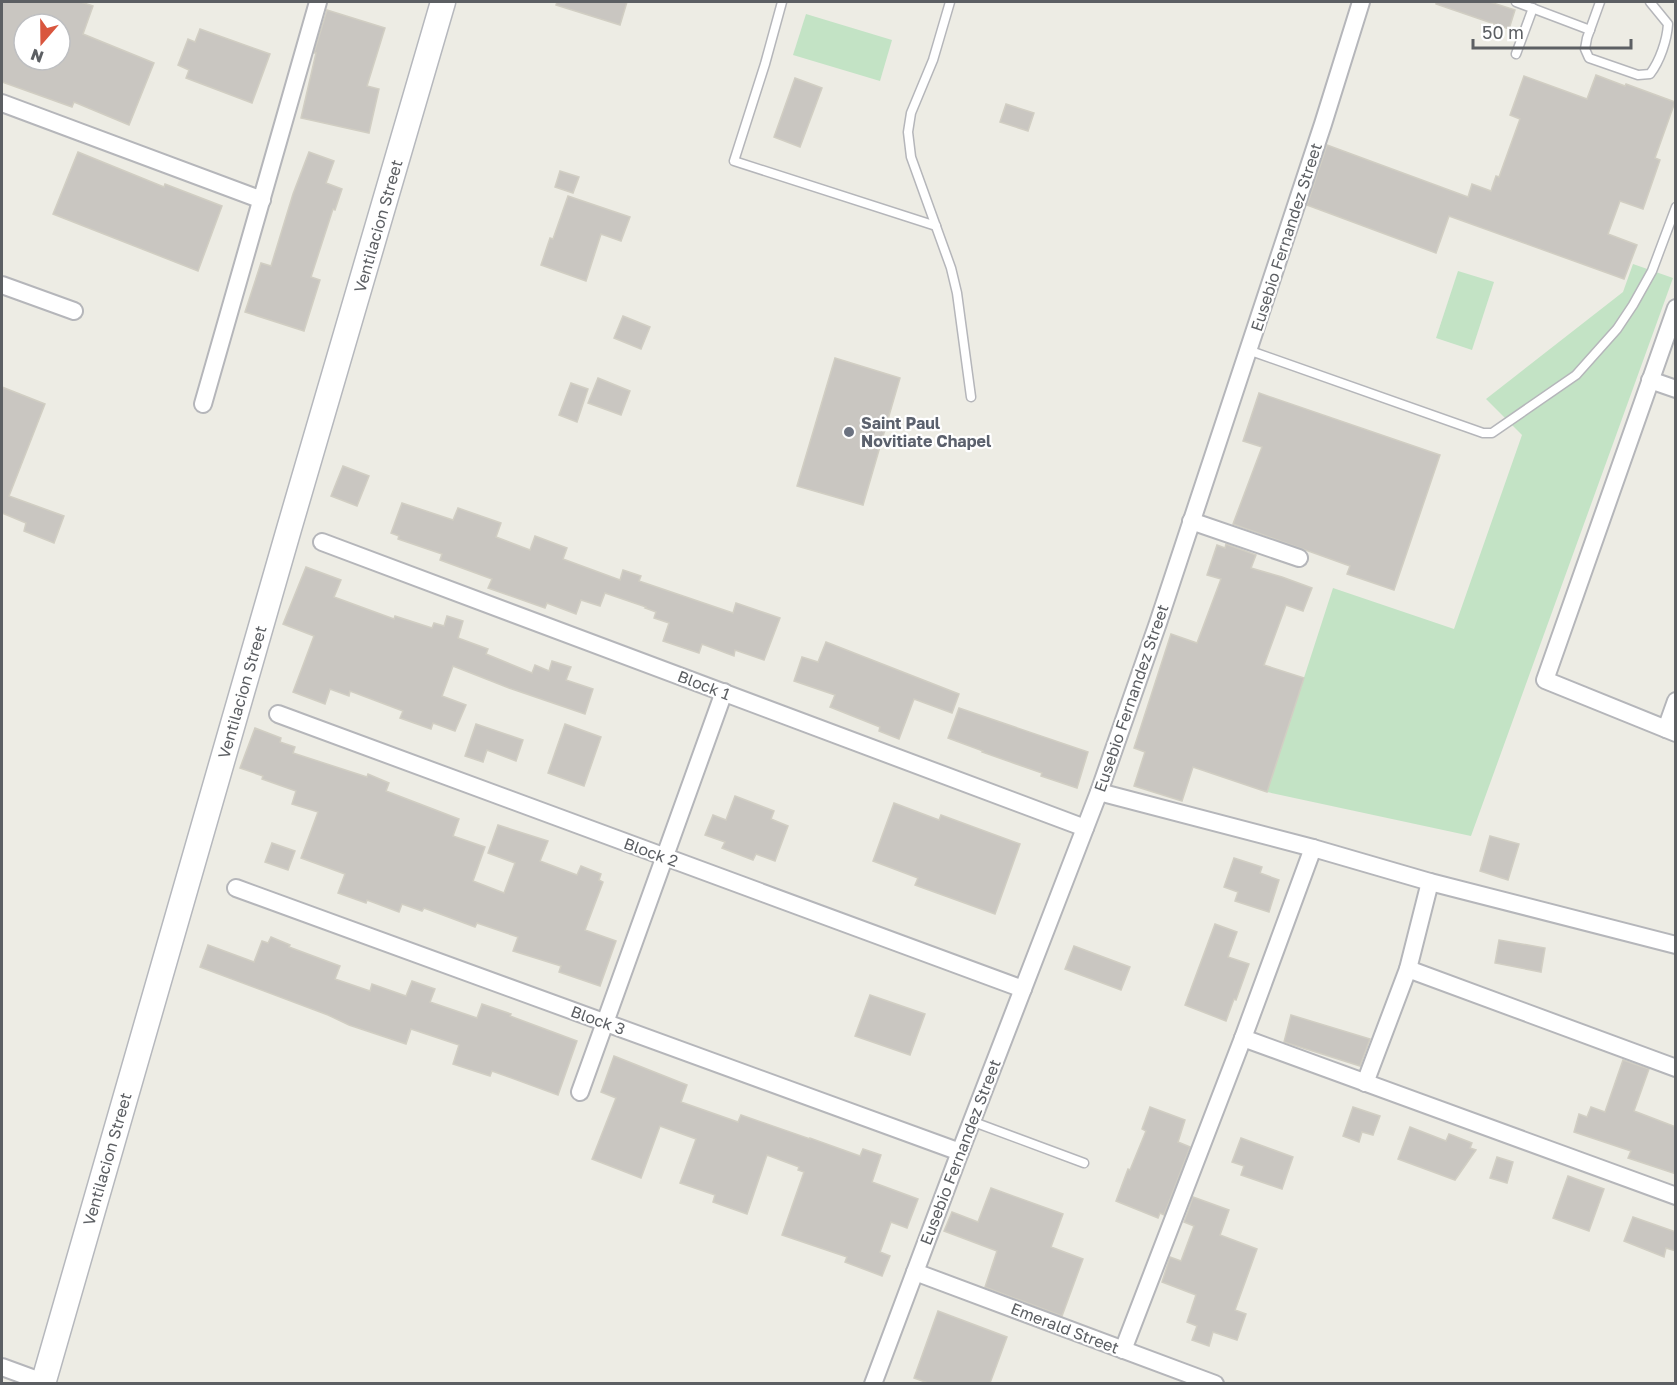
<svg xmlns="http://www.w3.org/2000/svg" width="1677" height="1385" font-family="'Golos Text',sans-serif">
<rect width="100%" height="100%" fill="#edece4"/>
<g fill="#c3e3c5">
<path d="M 806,14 L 892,40 L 880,81 L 793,55 Z"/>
<path d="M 1633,264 L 1673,278 L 1471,836 L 1267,792 L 1333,588 L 1454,629 L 1522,435 L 1486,399 L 1623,292 Z"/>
<path d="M 1458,271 L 1494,282 L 1472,350 L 1436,338 Z"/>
</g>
<g fill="#c9c6c1" stroke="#d1cec3" stroke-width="1.5" fill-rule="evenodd">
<path d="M 2,2 L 81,2 L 93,6 L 83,34 L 154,63 L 129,125 L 74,102 L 72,107 L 2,82 ZM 24,24 L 60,24 L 60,60 L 24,60 Z"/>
<path d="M 557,2 L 627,2 L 620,25 L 556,5 Z"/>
<path d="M 1436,2 L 1490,2 L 1515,10 L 1509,29 L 1436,4 Z"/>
<path d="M 327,10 L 385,28 L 367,86 L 379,89 L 369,133 L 301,118 L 316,53 L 314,53 Z"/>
<path d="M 200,29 L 270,54 L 252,103 L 186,78 L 189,70 L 178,65 L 188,39 L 195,42 Z"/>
<path d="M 1596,75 L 1625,86 L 1626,84 L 1675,102 L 1655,158 L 1660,160 L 1643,209 L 1620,201 L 1608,234 L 1637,245 L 1624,279 L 1449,216 L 1436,253 L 1307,205 L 1327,145 L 1468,197 L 1472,184 L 1491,191 L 1496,176 L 1499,177 L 1520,119 L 1510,115 L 1524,76 L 1587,99 Z"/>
<path d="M 795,78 L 822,88 L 800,147 L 774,137 Z"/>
<path d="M 1006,104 L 1034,113 L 1028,131 L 1000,122 Z"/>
<path d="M 78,152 L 164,187 L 165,184 L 222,206 L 198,271 L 53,214 Z"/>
<path d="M 309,152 L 334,161 L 326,183 L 342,189 L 335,210 L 333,209 L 311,277 L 320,280 L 304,331 L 245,312 L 261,263 L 271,266 L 293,194 Z"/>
<path d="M 560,171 L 579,177 L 573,193 L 555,187 Z"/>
<path d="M 568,196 L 630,217 L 621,241 L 601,234 L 586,281 L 541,265 L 550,238 L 553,239 Z"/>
<path d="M 623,316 L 650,327 L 641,349 L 614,338 Z"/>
<path d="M 835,358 L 900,378 L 863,505 L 797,486 Z"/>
<path d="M 598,378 L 630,391 L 621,415 L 588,403 Z"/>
<path d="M 571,383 L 588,389 L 577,422 L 559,415 Z"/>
<path d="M 2,387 L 45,404 L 9,496 L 64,516 L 54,543 L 24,531 L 26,523 L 2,513 Z"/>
<path d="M 1259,393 L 1440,455 L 1394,590 L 1347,574 L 1350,566 L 1233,524 L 1262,447 L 1243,441 Z"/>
<path d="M 343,466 L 369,476 L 357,506 L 331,496 Z"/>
<path d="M 402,503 L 453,520 L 458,508 L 501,523 L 496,537 L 530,550 L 535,536 L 567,548 L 563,559 L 620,580 L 623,570 L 641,576 L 639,581 L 733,613 L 736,603 L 780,618 L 764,660 L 735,650 L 734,656 L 702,644 L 699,653 L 663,641 L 669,623 L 654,618 L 656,612 L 645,608 L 646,607 L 605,593 L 600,606 L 581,600 L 576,614 L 547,603 L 545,608 L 488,588 L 492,579 L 440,560 L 442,554 L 398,539 L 399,536 L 391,533 Z"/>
<path d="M 1226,544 L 1256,555 L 1251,568 L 1282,577 L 1312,588 L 1303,611 L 1286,605 L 1264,665 L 1304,678 L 1267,792 L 1193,767 L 1182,801 L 1134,786 L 1145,752 L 1134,748 L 1171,634 L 1197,643 L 1221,579 L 1207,575 L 1217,545 L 1225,548 Z"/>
<path d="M 306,567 L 341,580 L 334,597 L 394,619 L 395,616 L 432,628 L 434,623 L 444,626 L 447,616 L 463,621 L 458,638 L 488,649 L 486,654 L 532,673 L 535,665 L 549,671 L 552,661 L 571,667 L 566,680 L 593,689 L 585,714 L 509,688 L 453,666 L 442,696 L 466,705 L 455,731 L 433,723 L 431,729 L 400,718 L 403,711 L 350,691 L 349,696 L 330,689 L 325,704 L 293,692 L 314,636 L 283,624 Z"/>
<path d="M 826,642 L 959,694 L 952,713 L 914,699 L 899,739 L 879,731 L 880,727 L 830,707 L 835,695 L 794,681 L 802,657 L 818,662 Z"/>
<path d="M 959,708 L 1088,752 L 1077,788 L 1041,776 L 1042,773 L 982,752 L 983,751 L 948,738 Z"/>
<path d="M 476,724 L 523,740 L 516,761 L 487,750 L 483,762 L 465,756 Z"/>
<path d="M 565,724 L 601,737 L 584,786 L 548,773 Z"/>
<path d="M 255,728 L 281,738 L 280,742 L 295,747 L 293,753 L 367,777 L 368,774 L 389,783 L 386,791 L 459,819 L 453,836 L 485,847 L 473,881 L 504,893 L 515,863 L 488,853 L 498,825 L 548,841 L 540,861 L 577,875 L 581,866 L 601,874 L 599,880 L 603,882 L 585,930 L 616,941 L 600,986 L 559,972 L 561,966 L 513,951 L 518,937 L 477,923 L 475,927 L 424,908 L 422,911 L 402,904 L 399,912 L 367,900 L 366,903 L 338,893 L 345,874 L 301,858 L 318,812 L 292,804 L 296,791 L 262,779 L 263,776 L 240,768 Z"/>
<path d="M 735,796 L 774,811 L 771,819 L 788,826 L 775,861 L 756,854 L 753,860 L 722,848 L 725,842 L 705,835 L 713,815 L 726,820 Z"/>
<path d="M 894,803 L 939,820 L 941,815 L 1020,844 L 995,914 L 915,885 L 918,878 L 873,861 Z"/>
<path d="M 1490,836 L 1519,844 L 1508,880 L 1480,871 Z"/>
<path d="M 272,843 L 295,851 L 288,870 L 265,862 Z"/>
<path d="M 1234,858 L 1262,867 L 1260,873 L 1279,880 L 1269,912 L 1235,901 L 1238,892 L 1224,887 Z"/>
<path d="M 1215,924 L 1237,932 L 1228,957 L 1249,964 L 1236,1000 L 1234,999 L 1226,1021 L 1185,1005 Z"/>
<path d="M 271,937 L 290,945 L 289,947 L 340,966 L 335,979 L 370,991 L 372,984 L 406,996 L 412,981 L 435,989 L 430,1002 L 477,1018 L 482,1004 L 511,1014 L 510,1016 L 577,1041 L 558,1095 L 492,1071 L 490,1076 L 453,1064 L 459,1045 L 411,1029 L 406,1044 L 349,1025 L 328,1015 L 200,967 L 208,945 L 254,962 L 262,941 L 268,943 Z"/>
<path d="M 1499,940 L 1545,948 L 1541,972 L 1495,963 Z"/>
<path d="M 1074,946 L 1130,967 L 1121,990 L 1065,969 Z"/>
<path d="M 870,995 L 925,1014 L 910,1055 L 855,1036 Z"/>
<path d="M 1291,1015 L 1370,1039 L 1360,1066 L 1284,1042 Z"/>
<path d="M 614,1056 L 687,1085 L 681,1102 L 738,1122 L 741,1115 L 810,1139 L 810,1138 L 860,1156 L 863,1149 L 881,1155 L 872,1182 L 918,1199 L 907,1228 L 891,1222 L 880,1252 L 890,1256 L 882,1276 L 845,1262 L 847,1257 L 782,1235 L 804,1172 L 798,1170 L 799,1167 L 767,1155 L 747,1214 L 713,1202 L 715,1195 L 680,1183 L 696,1139 L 660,1126 L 641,1178 L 592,1159 L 616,1098 L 601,1092 Z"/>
<path d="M 1623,1060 L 1649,1069 L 1634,1111 L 1676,1127 L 1676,1174 L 1628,1158 L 1631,1151 L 1574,1132 L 1579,1114 L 1587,1117 L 1591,1107 L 1605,1112 Z"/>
<path d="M 1150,1107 L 1185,1120 L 1178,1142 L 1190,1147 L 1164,1215 L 1160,1213 L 1158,1218 L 1116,1201 L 1128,1169 L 1130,1170 L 1146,1131 L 1142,1129 Z"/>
<path d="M 1353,1107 L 1380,1116 L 1373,1135 L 1362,1132 L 1359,1142 L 1343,1136 Z"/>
<path d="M 1410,1127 L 1446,1141 L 1449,1134 L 1472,1143 L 1470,1148 L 1476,1150 L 1455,1180 L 1398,1159 Z"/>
<path d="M 1241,1138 L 1293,1157 L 1282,1189 L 1241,1175 L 1244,1166 L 1232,1162 Z"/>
<path d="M 1497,1157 L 1513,1162 L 1507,1183 L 1490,1178 Z"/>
<path d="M 1568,1176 L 1604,1189 L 1589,1231 L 1553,1218 Z"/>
<path d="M 991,1188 L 1063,1214 L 1051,1247 L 1083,1259 L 1062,1316 L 985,1287 L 997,1251 L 944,1231 L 952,1212 L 978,1222 Z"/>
<path d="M 1193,1197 L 1229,1210 L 1220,1235 L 1257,1249 L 1235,1310 L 1246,1314 L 1237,1340 L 1213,1332 L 1209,1346 L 1192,1340 L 1197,1326 L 1187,1322 L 1196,1295 L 1162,1282 L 1170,1257 L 1181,1261 L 1194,1226 L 1184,1222 Z"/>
<path d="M 1633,1217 L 1676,1232 L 1676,1251 L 1666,1248 L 1664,1257 L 1624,1241 Z"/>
<path d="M 938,1311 L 1007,1337 L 990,1383 L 928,1383 L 914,1378 Z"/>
</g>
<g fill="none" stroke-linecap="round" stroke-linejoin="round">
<defs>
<g id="lane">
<path d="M 782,2 L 765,64 L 734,161 L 936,226"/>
<path d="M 950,2 L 933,60 L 911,113 L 908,132 L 911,157 L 951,268 L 957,293 L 971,397"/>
<path d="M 1516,2 L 1590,30"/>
<path d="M 1600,2 L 1587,38 L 1585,49 L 1589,58 L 1638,75 L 1650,74 C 1660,61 1667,40 1668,24 L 1650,2"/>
<path d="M 1516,54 L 1533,8"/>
<path d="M 1248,350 L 1483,433 L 1492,433 L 1576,375 L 1617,329 L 1633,305 L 1652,271 L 1676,207"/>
<path d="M 971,1121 L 1084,1163"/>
</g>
<g id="street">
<path d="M 2,103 L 262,200"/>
<path d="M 2,285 L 74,311"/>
<path d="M 1676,308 L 1545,680 L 1676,733"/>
<path d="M 1650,380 L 1676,389"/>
<path d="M 203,404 L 318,2"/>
<path d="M 1191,521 L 1299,558"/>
<path d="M 322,542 L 1085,828"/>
<path d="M 278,714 L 1023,989"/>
<path d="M 1666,729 L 1676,701"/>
<path d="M 1099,792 L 1313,848 L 1430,882 L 1676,945"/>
<path d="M 236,888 L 960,1152"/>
<path d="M 1408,969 L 1676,1068"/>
<path d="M 1243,1038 L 1676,1196"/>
<path d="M 1365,1083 L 1408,969 L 1430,882"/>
<path d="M 580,1092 L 724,692"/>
<path d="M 915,1272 L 1215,1384"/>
<path d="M 1123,1350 L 1243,1038 L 1313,848"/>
<path d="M 2,1367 L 43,1382"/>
<path d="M 873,1384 L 960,1152 L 1099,792 L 1158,623 L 1323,124 L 1361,2"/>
</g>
<path id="secondary" d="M 43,1384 L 289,529 L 443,2"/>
</defs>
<use href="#lane" stroke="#b5b6ba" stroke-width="11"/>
<use href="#street" stroke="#b5b6ba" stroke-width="20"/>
<use href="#secondary" stroke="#b6b8bd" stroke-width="27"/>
<use href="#lane" stroke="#fff" stroke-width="8"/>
<use href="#street" stroke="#fff" stroke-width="16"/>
<use href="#secondary" stroke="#fff" stroke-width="24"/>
</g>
<circle fill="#6b7280" stroke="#fff" stroke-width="2" cx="849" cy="432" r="6"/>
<g text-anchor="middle" stroke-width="4.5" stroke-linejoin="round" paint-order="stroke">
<g font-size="16" fill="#5c5f63" stroke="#fff">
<text transform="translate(378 226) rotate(-74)" y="6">Ventilacion Street</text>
<text transform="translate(1286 237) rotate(-72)" y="6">Eusebio Fernandez Street</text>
<text transform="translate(704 685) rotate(21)" y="6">Block 1</text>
<text transform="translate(242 692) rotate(-74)" y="6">Ventilacion Street</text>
<text transform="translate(1131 698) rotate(-71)" y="6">Eusebio Fernandez Street</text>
<text transform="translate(651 852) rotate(20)" y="6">Block 2</text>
<text transform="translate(598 1020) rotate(20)" y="6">Block 3</text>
<text transform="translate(960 1152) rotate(-69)" y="6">Eusebio Fernandez Street</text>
<text transform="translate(107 1159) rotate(-74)" y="6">Ventilacion Street</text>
<text transform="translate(1065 1328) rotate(21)" y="6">Emerald Street</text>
</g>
<g font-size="16" font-weight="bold" fill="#5b616d" stroke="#fff" text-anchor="start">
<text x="861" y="429">Saint Paul<tspan x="861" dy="18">Novitiate Chapel</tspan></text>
</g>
</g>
<rect width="1677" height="1385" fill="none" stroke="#5c5f63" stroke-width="6"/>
<g transform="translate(42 42) rotate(200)"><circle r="28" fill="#ffffff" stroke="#bebfc1" stroke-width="1.5"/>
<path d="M0-4.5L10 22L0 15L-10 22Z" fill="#d9563e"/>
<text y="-9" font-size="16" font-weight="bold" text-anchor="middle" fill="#5c5f63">N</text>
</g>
<path d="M1473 39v9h158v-9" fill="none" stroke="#5c5f63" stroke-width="3"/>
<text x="1482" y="39" font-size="18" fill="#5c5f63" stroke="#ffffff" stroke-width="4.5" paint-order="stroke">50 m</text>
</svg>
